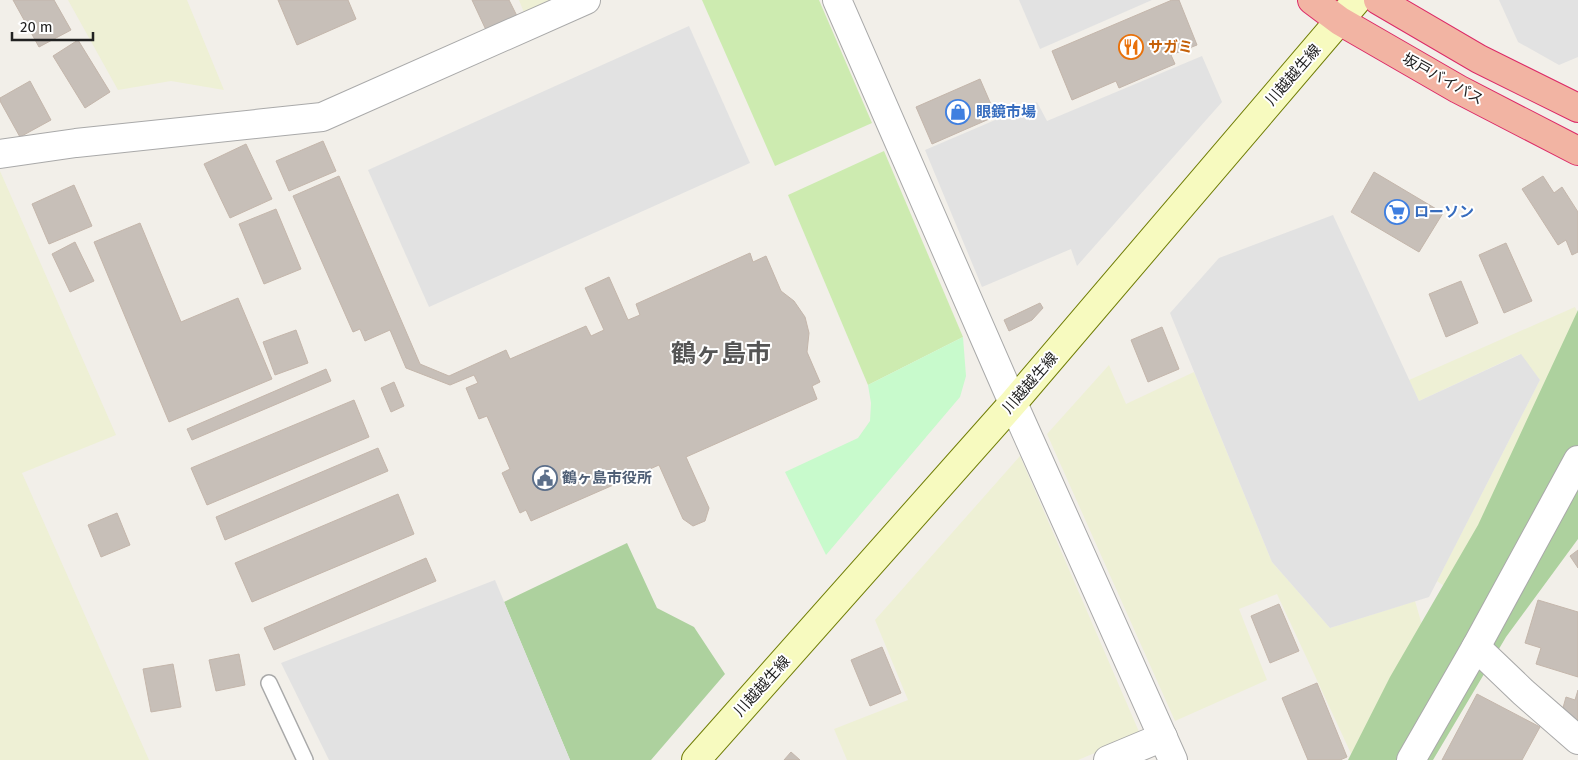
<svg xmlns="http://www.w3.org/2000/svg" width="1578" height="760" font-family="'Fira Sans','Noto Sans JP',sans-serif">
<rect width="100%" height="100%" fill="#f2efe9"/>
<g fill="#eef0d5">
<path d="M 68,0 L 187,0 L 224,90 L 171,81 L 118,90 Z"/>
<path d="M 519,0 L 557,0 L 525,15 Z"/>
<path d="M 0,171 L 116,435 L 22,473 L 149,760 L 0,760 Z"/>
<path d="M 1575,307 L 1578,313 L 1454,593 L 1437,581 L 1540,380 L 1520,354 L 1419,401 L 1409,380 Z"/>
<path d="M 1109,365 L 1126,404 L 1194,372 L 1272,562 L 1330,628 L 1415,601 L 1427,642 L 1354,760 L 1277,594 L 1239,609 L 1267,680 L 1175,721 L 1047,434 Z"/>
<path d="M 1020,456 L 1140,734 L 1078,760 L 847,760 L 834,729 L 908,700 L 875,620 Z"/>
</g>
<g fill="#cdebb0">
<path d="M 702,0 L 819,0 L 872,123 L 775,166 Z"/>
<path d="M 884,151 L 963,337 L 868,385 L 788,195 Z"/>
</g>
<g fill="#add19e">
<path d="M 1578,310 L 1578,539 L 1506,637 L 1433,760 L 1348,760 L 1390,677 L 1478,525 Z"/>
<path d="M 627,543 L 657,608 L 694,627 L 725,674 L 651,760 L 570,760 L 504,602 Z"/>
</g>
<path fill="#c8facc" d="M 963,337 L 966,376 L 960,397 L 826,555 L 785,472 L 858,438 L 870,421 L 871,403 L 868,385 Z"/>
<g fill="#e2e2e2">
<path d="M 1019,0 L 1152,0 L 1040,49 Z"/>
<path d="M 1499,0 L 1578,0 L 1578,57 L 1559,65 L 1518,42 Z"/>
<path d="M 689,26 L 750,163 L 429,307 L 368,170 Z"/>
<path d="M 1202,56 L 1222,102 L 1077,266 L 1071,249 L 982,287 L 925,150 L 1037,102 L 1047,121 Z"/>
<path d="M 1333,215 L 1419,401 L 1521,354 L 1540,380 L 1429,597 L 1330,628 L 1272,562 L 1170,313 L 1219,258 Z"/>
<path d="M 495,580 L 570,760 L 329,760 L 281,663 Z"/>
</g>
<g fill="#c7bfb8" stroke="#c4b6ab">
<path d="M 13,0 L 54,0 L 71,30 L 39,47 Z"/>
<path d="M 278,0 L 348,0 L 356,19 L 297,45 Z"/>
<path d="M 472,0 L 509,0 L 517,16 L 486,30 Z"/>
<path d="M 1172,0 L 1179,0 L 1197,45 L 1171,55 L 1175,64 L 1119,88 L 1116,81 L 1072,100 L 1052,51 Z"/>
<path d="M 78,40 L 110,92 L 85,108 L 53,56 Z"/>
<path d="M 980,79 L 996,116 L 932,144 L 916,107 Z"/>
<path d="M 30,81 L 51,120 L 20,137 L 0,101 L 0,98 Z"/>
<path d="M 323,141 L 336,171 L 289,191 L 276,161 Z"/>
<path d="M 246,144 L 272,199 L 230,218 L 204,164 Z"/>
<path d="M 1374,172 L 1443,213 L 1419,252 L 1351,212 Z"/>
<path d="M 339,176 L 420,364 L 449,376 L 506,350 L 510,359 L 586,326 L 591,336 L 604,330 L 585,288 L 609,277 L 628,320 L 640,315 L 636,304 L 750,253 L 753,262 L 766,256 L 781,291 L 794,301 L 805,317 L 809,333 L 807,352 L 820,382 L 812,386 L 817,399 L 686,457 L 709,508 L 705,521 L 693,526 L 683,519 L 659,465 L 531,521 L 526,510 L 520,513 L 502,473 L 510,469 L 487,416 L 479,419 L 466,388 L 478,383 L 474,375 L 450,385 L 406,368 L 390,330 L 365,341 L 360,329 L 353,332 L 293,196 Z"/>
<path d="M 1543,176 L 1554,193 L 1562,187 L 1578,212 L 1578,252 L 1572,255 L 1566,240 L 1558,245 L 1522,189 Z"/>
<path d="M 74,185 L 92,226 L 49,244 L 32,204 Z"/>
<path d="M 276,209 L 301,269 L 264,284 L 239,224 Z"/>
<path d="M 140,223 L 181,322 L 238,298 L 272,379 L 169,422 L 94,242 Z"/>
<path d="M 75,242 L 94,281 L 70,292 L 52,254 Z"/>
<path d="M 1506,243 L 1532,301 L 1504,313 L 1479,255 Z"/>
<path d="M 1461,281 L 1478,323 L 1446,337 L 1429,294 Z"/>
<path d="M 1040,303 L 1043,308 L 1032,320 L 1009,331 L 1004,320 Z"/>
<path d="M 1162,327 L 1179,369 L 1148,382 L 1131,340 Z"/>
<path d="M 296,330 L 308,363 L 275,375 L 263,342 Z"/>
<path d="M 326,369 L 331,381 L 192,440 L 187,429 Z"/>
<path d="M 394,382 L 404,406 L 391,412 L 381,388 Z"/>
<path d="M 354,400 L 369,437 L 207,505 L 191,468 Z"/>
<path d="M 378,448 L 388,471 L 225,540 L 216,517 Z"/>
<path d="M 398,494 L 414,534 L 252,602 L 235,563 Z"/>
<path d="M 117,513 L 130,545 L 101,557 L 88,525 Z"/>
<path d="M 1578,550 L 1578,568 L 1570,556 Z"/>
<path d="M 426,558 L 436,581 L 274,650 L 264,628 Z"/>
<path d="M 1538,600 L 1578,612 L 1578,677 L 1536,664 L 1541,648 L 1525,643 Z"/>
<path d="M 1279,604 L 1299,651 L 1270,663 L 1251,616 Z"/>
<path d="M 882,647 L 901,693 L 870,706 L 851,660 Z"/>
<path d="M 239,654 L 245,685 L 216,691 L 209,660 Z"/>
<path d="M 173,664 L 181,707 L 151,712 L 143,669 Z"/>
<path d="M 1317,683 L 1347,757 L 1340,760 L 1308,760 L 1282,698 Z"/>
<path d="M 1578,690 L 1578,720 L 1561,715 L 1566,697 L 1575,700 Z"/>
<path d="M 1477,694 L 1540,727 L 1522,760 L 1442,760 Z"/>
<path d="M 791,752 L 800,760 L 784,760 Z"/>
</g>
<g fill="none" stroke-linecap="round" stroke-linejoin="round">
<defs>
<path id="service" d="M 269,683 L 305,760"/>
<g id="minor">
<path d="M 0,154 L 76,143 L 322,117 L 586,0"/>
<path d="M 1476,647 L 1523,692 L 1578,740"/>
<path d="M 1108,760 L 1163,737"/>
<path d="M 1411,760 L 1476,647 L 1578,460"/>
</g>
<path id="tertiary" d="M 837,0 L 1013,403 L 1173,760"/>
<path id="secondary" d="M 696,760 L 1013,403 L 1357,0"/>
<g id="trunk">
<path d="M 1312,0 L 1340,21 L 1458,89 L 1578,151"/>
<path d="M 1378,0 L 1479,59 L 1578,108"/>
</g>
</defs>
<use href="#service" stroke="#a9a9a9" stroke-width="18"/>
<use href="#minor" stroke="#a9a9a9" stroke-width="30"/>
<use href="#tertiary" stroke="#a9a9a9" stroke-width="30"/>
<use href="#secondary" stroke="#707d05" stroke-width="30"/>
<use href="#trunk" stroke="#dc2a67" stroke-width="30"/>
<use href="#service" stroke="#fff" stroke-width="15"/>
<use href="#minor" stroke="#fff" stroke-width="28"/>
<use href="#tertiary" stroke="#fff" stroke-width="28"/>
<use href="#secondary" stroke="#f7fabf" stroke-width="28"/>
<use href="#trunk" stroke="#f2b4a3" stroke-width="28"/>
</g>
<defs>
<symbol id="restaurant-ring" viewBox="-11 -11 22 22"><circle r="9.5" fill="#fff" stroke="#e8710a" stroke-width="1.5"/><path d="M-5-6h1v4h1v-4h1v4h1v-4h1v5L-1.5 .5V6h-2V.5L-5-1ZM5-6V6H3V1.5H1.5Q1.5-4 5-6Z" fill="#e8710a"/></symbol>
<symbol id="shop-ring" viewBox="-11 -11 22 22"><circle r="9.5" fill="#fff" stroke="#3f7fe0" stroke-width="1.5"/><path d="M-5-2.5h2.3a2.7 3.5 0 0 1 5.4 0H5L5.5 6h-11ZM-1.5-2.5h3a1.5 2.3 0 0 0-3 0Z" fill="#3f7fe0"/></symbol>
<symbol id="supermarket-ring" viewBox="-11 -11 22 22"><circle r="9.5" fill="#fff" stroke="#3f7fe0" stroke-width="1.5"/><path d="M-6-5.5h2.5l.6 2H6L4.5 2H-2.5L-4.4-4H-6ZM-1.5 3.2a1.3 1.3 0 1 0 .1 0ZM3 3.2a1.3 1.3 0 1 0 .1 0Z" fill="#3f7fe0"/></symbol>
<symbol id="civic-ring" viewBox="-11 -11 22 22"><circle r="9.5" fill="#fff" stroke="#5c6f8a" stroke-width="1.5"/><path d="M-.6-6.5H3V-4.5H.6V-3L4-1V1h2V6H-6V1h2V-1L-.6-3ZM-1.2 2.5V6h2.4V2.5Z" fill="#5c6f8a"/></symbol>
</defs>
<g fill-rule="evenodd">
<use href="#restaurant-ring" x="1117" y="33" width="28" height="28"/>
<use href="#shop-ring" x="944" y="98" width="28" height="28"/>
<use href="#supermarket-ring" x="1383" y="198" width="28" height="28"/>
<use href="#civic-ring" x="531" y="464" width="28" height="28"/>
</g>
<g text-anchor="middle" stroke-width="4" stroke-linejoin="round" paint-order="stroke">
<g font-size="15" font-weight="bold" fill="#c56008" stroke="#fff" text-anchor="start">
<text x="1148" y="52">サガミ</text>
</g>
<g font-size="15" fill="#222" stroke="#fff">
<text transform="translate(1293 75) rotate(-49)" y="5">川越越生線</text>
<text transform="translate(1443 79) rotate(29)" y="5">坂戸バイパス</text>
<text transform="translate(1030 383) rotate(-49)" y="5">川越越生線</text>
<text transform="translate(762 686) rotate(-48)" y="5">川越越生線</text>
</g>
<g font-size="15" font-weight="bold" fill="#366cbe" stroke="#fff" text-anchor="start">
<text x="976" y="117">眼鏡市場</text>
<text x="1414" y="217">ローソン</text>
</g>
<g font-size="15" font-weight="bold" fill="#4e5e75" stroke="#fff" text-anchor="start">
<text x="562" y="483">鶴ヶ島市役所</text>
</g>
<g font-size="25" font-weight="bold" fill="#555" stroke="#fff">
<text x="721" y="362">鶴ヶ島市</text>
</g>
</g>
<path d="M12 32v8h81v-8" fill="none" stroke="#222222" stroke-width="2.5"/>
<text x="20" y="32" font-size="15" fill="#222222" stroke="#ffffff" stroke-width="4" paint-order="stroke">20 m</text>
</svg>
